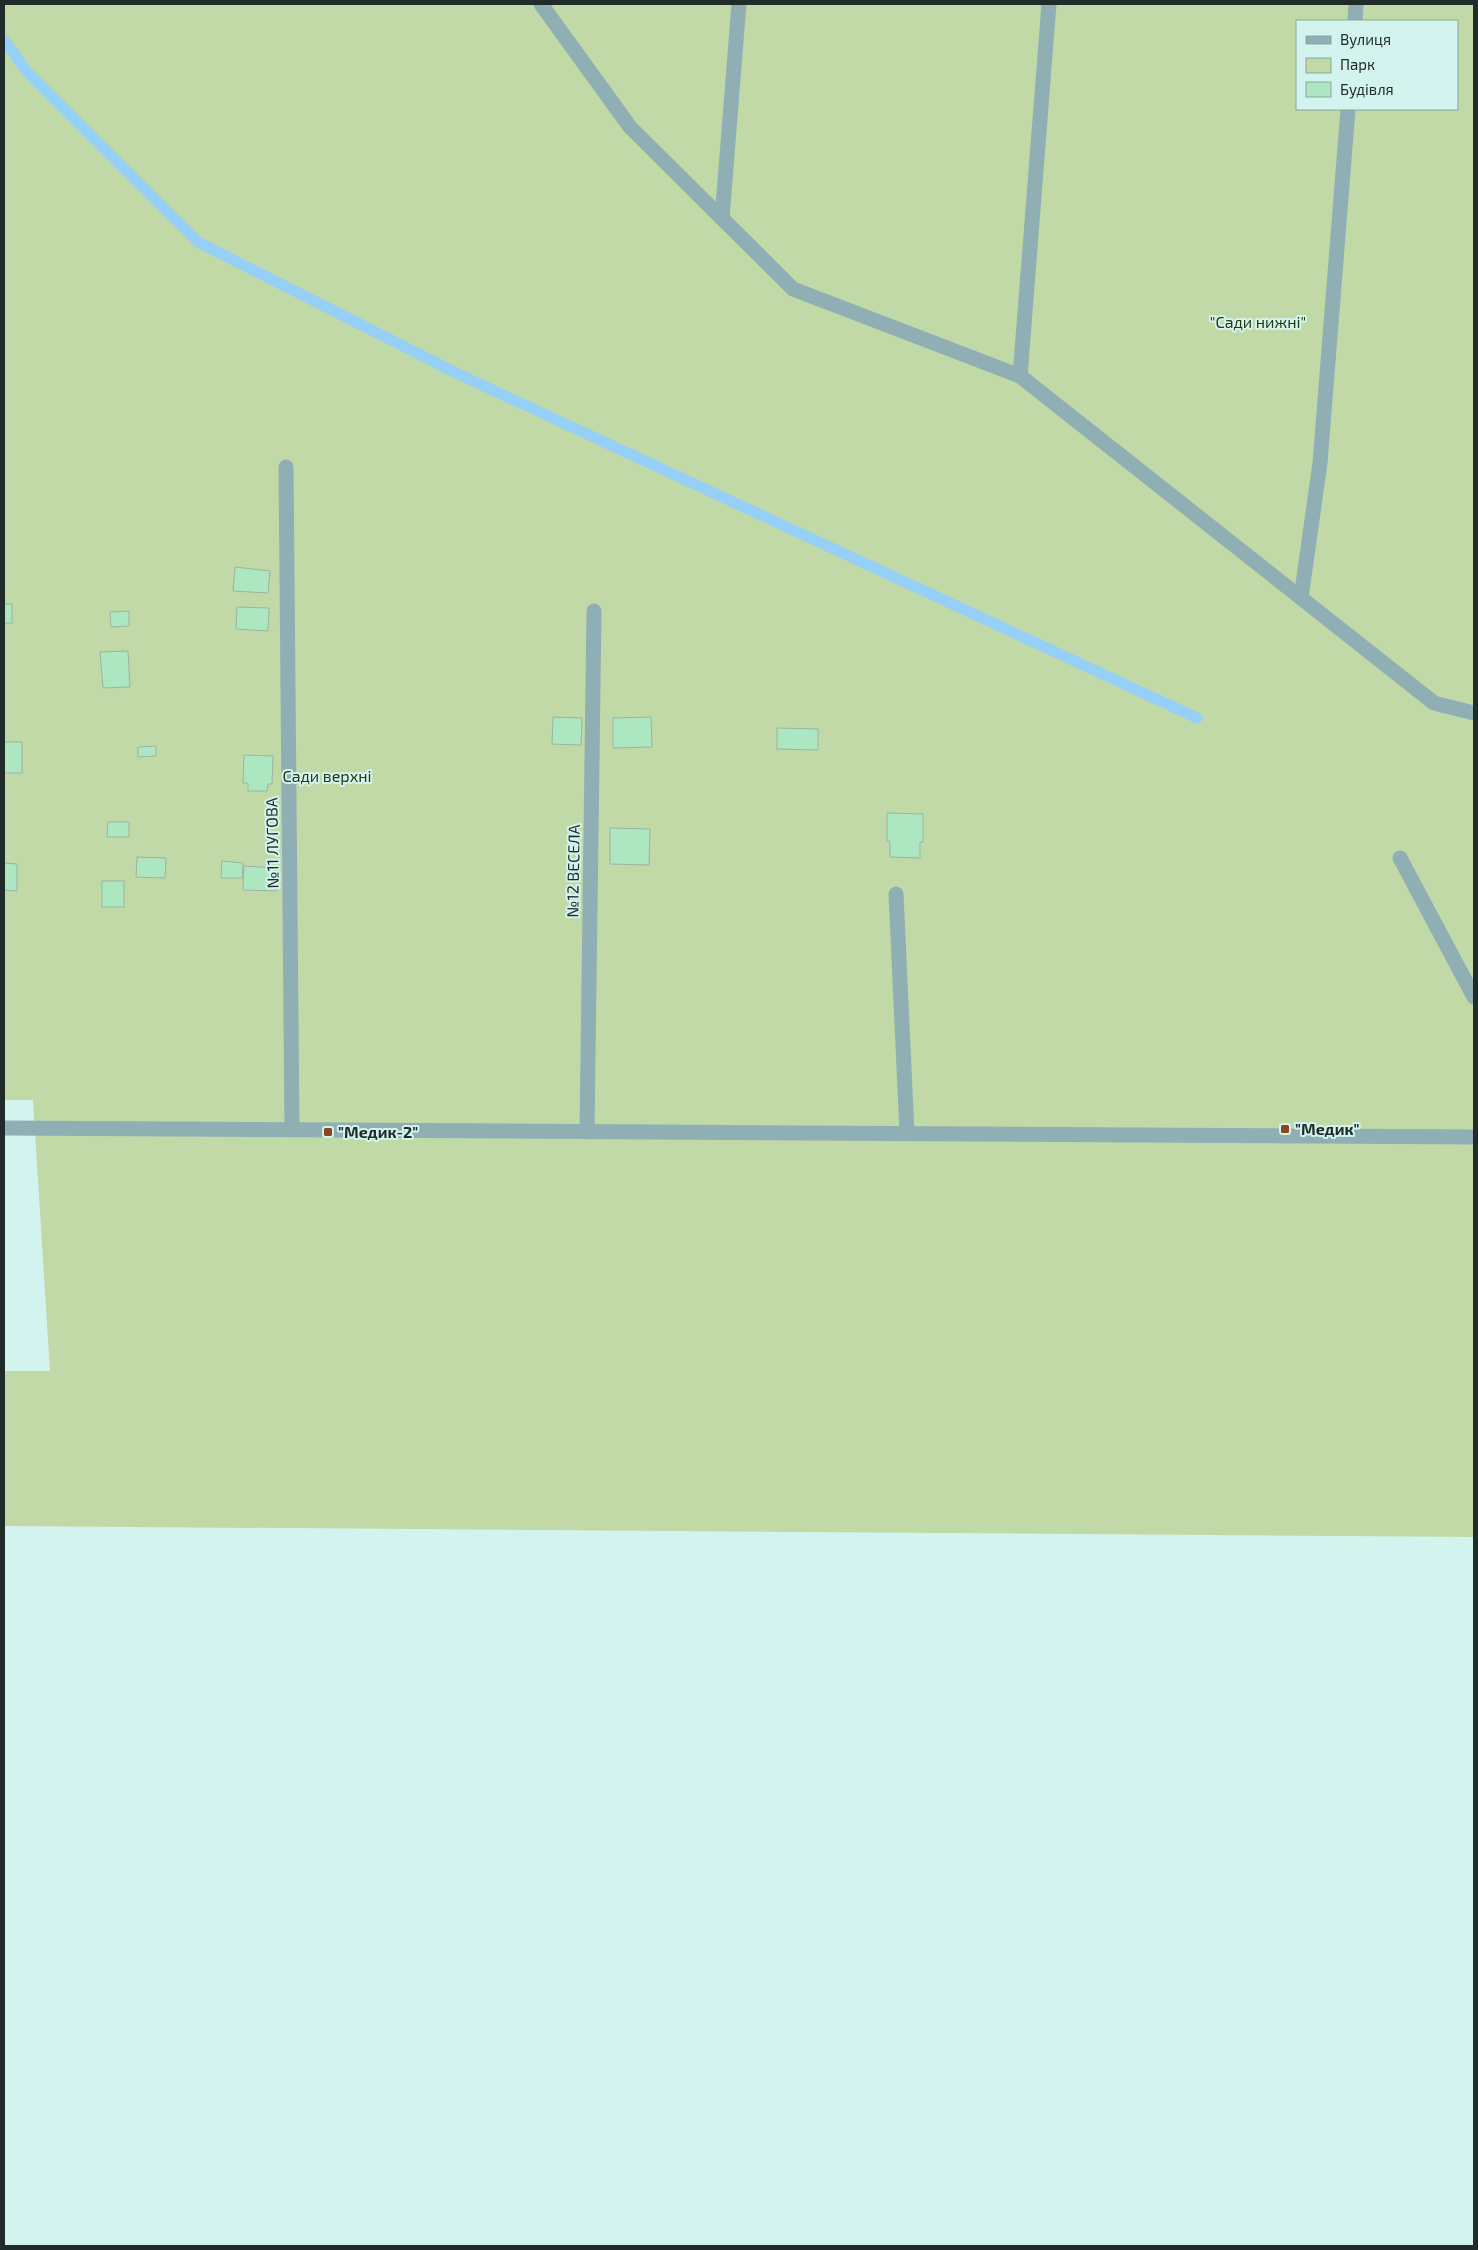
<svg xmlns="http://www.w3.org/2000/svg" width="1478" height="2250" font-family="'Exo 2',sans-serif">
<rect width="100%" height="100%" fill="#d3f4ee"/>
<path fill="#c1d9a6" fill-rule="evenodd" d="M 4,4 L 1474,4 L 1474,1537 L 4,1526 L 4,1371 L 50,1371 L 33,1100 L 4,1100 ZM 1297,21 L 1457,21 L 1457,109 L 1297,109 Z"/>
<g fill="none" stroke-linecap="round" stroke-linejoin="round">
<path stroke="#96d0f6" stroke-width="11" d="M 4,40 L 27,72 L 198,242 L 456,373 L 1197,718"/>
</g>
<g fill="#ade7c1" stroke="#9bb3a2">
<path d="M 235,567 L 270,571 L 268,593 L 233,591 Z"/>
<rect x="4" y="604" width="8" height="19"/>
<path d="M 237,607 L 269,608 L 268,631 L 236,629 Z"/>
<path d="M 129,611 L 129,626 L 111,627 L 110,612 Z"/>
<path d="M 128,651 L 130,687 L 103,688 L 100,652 Z"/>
<path d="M 553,717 L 582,718 L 581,745 L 552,744 Z"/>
<path d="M 651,717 L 652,747 L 613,748 L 613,718 Z"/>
<path d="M 777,728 L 818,729 L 818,750 L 777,749 Z"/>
<rect x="4" y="742" width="18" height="31"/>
<path d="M 156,746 L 156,756 L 138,757 L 138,747 Z"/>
<path d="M 244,755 L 273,756 L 272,784 L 268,784 L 267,791 L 248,791 L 248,783 L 243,783 Z"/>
<path d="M 887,813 L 923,814 L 923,842 L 920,842 L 920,858 L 890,857 L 890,841 L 887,841 Z"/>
<path d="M 108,822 L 129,822 L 129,837 L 107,837 Z"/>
<path d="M 610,828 L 650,829 L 649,865 L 610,864 Z"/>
<path d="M 137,857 L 166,858 L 165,878 L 136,877 Z"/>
<path d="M 222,861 L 243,863 L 242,878 L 221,878 Z"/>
<path d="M 4,863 L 17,864 L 17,891 L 4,890 Z"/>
<path d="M 244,866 L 277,868 L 276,891 L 243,890 Z"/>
<rect x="102" y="881" width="22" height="26"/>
</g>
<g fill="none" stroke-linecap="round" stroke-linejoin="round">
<g stroke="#8fafb5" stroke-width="15">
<path d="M 1355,21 L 1356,4"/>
<path d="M 722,218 L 739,4"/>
<path d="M 1020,376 L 1049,4"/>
<path d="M 286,467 L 292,1129"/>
<path d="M 1301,598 L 1320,463 L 1348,109"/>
<path d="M 1400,858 L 1474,997"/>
<path d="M 896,894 L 907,1133"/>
<path d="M 587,1132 L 594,611"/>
</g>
<g stroke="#8fafb5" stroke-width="15">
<path d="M 541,4 L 630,127 L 793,289 L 1020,376 L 1434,703 L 1474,713"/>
<path d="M 4,1128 L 1474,1137"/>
</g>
</g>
<g fill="#8c4520" stroke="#d3f4ee" stroke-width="2">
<rect x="1280" y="1124" width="10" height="10" rx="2.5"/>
<rect x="323" y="1127" width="10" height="10" rx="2.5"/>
</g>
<g text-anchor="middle" stroke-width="4" stroke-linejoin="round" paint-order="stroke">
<g font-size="16" fill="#27380f" stroke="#d3f4ee">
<text x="1258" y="328">"Сади нижні"</text>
<text x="327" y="782">Сади верхні</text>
</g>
<g font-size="16" fill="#202c2a" stroke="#d3f4ee">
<text transform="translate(272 843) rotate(-91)" y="6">№11 ЛУГОВА</text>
<text transform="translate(573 871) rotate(-89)" y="6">№12 ВЕСЕЛА</text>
</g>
<g font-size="16" font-weight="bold" fill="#202c2a" stroke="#d3f4ee" text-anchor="start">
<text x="1295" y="1135">"Медик"</text>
<text x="338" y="1138">"Медик-2"</text>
</g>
</g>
<rect width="1478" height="2250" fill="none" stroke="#202c2a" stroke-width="10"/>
<rect x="1296" y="20" width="162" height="90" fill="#d3f4ee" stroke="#8ba4a0"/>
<rect x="1306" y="36" width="25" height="8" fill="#8fafb5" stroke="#8ba4a0"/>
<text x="1340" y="45" font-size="15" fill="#202c2a">Вулиця</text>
<rect x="1306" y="58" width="25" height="15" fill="#c1d9a6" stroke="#8ba4a0"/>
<text x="1340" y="70" font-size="15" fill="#202c2a">Парк</text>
<rect x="1306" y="82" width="25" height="15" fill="#ade7c1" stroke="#8ba4a0"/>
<text x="1340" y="95" font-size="15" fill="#202c2a">Будівля</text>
</svg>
